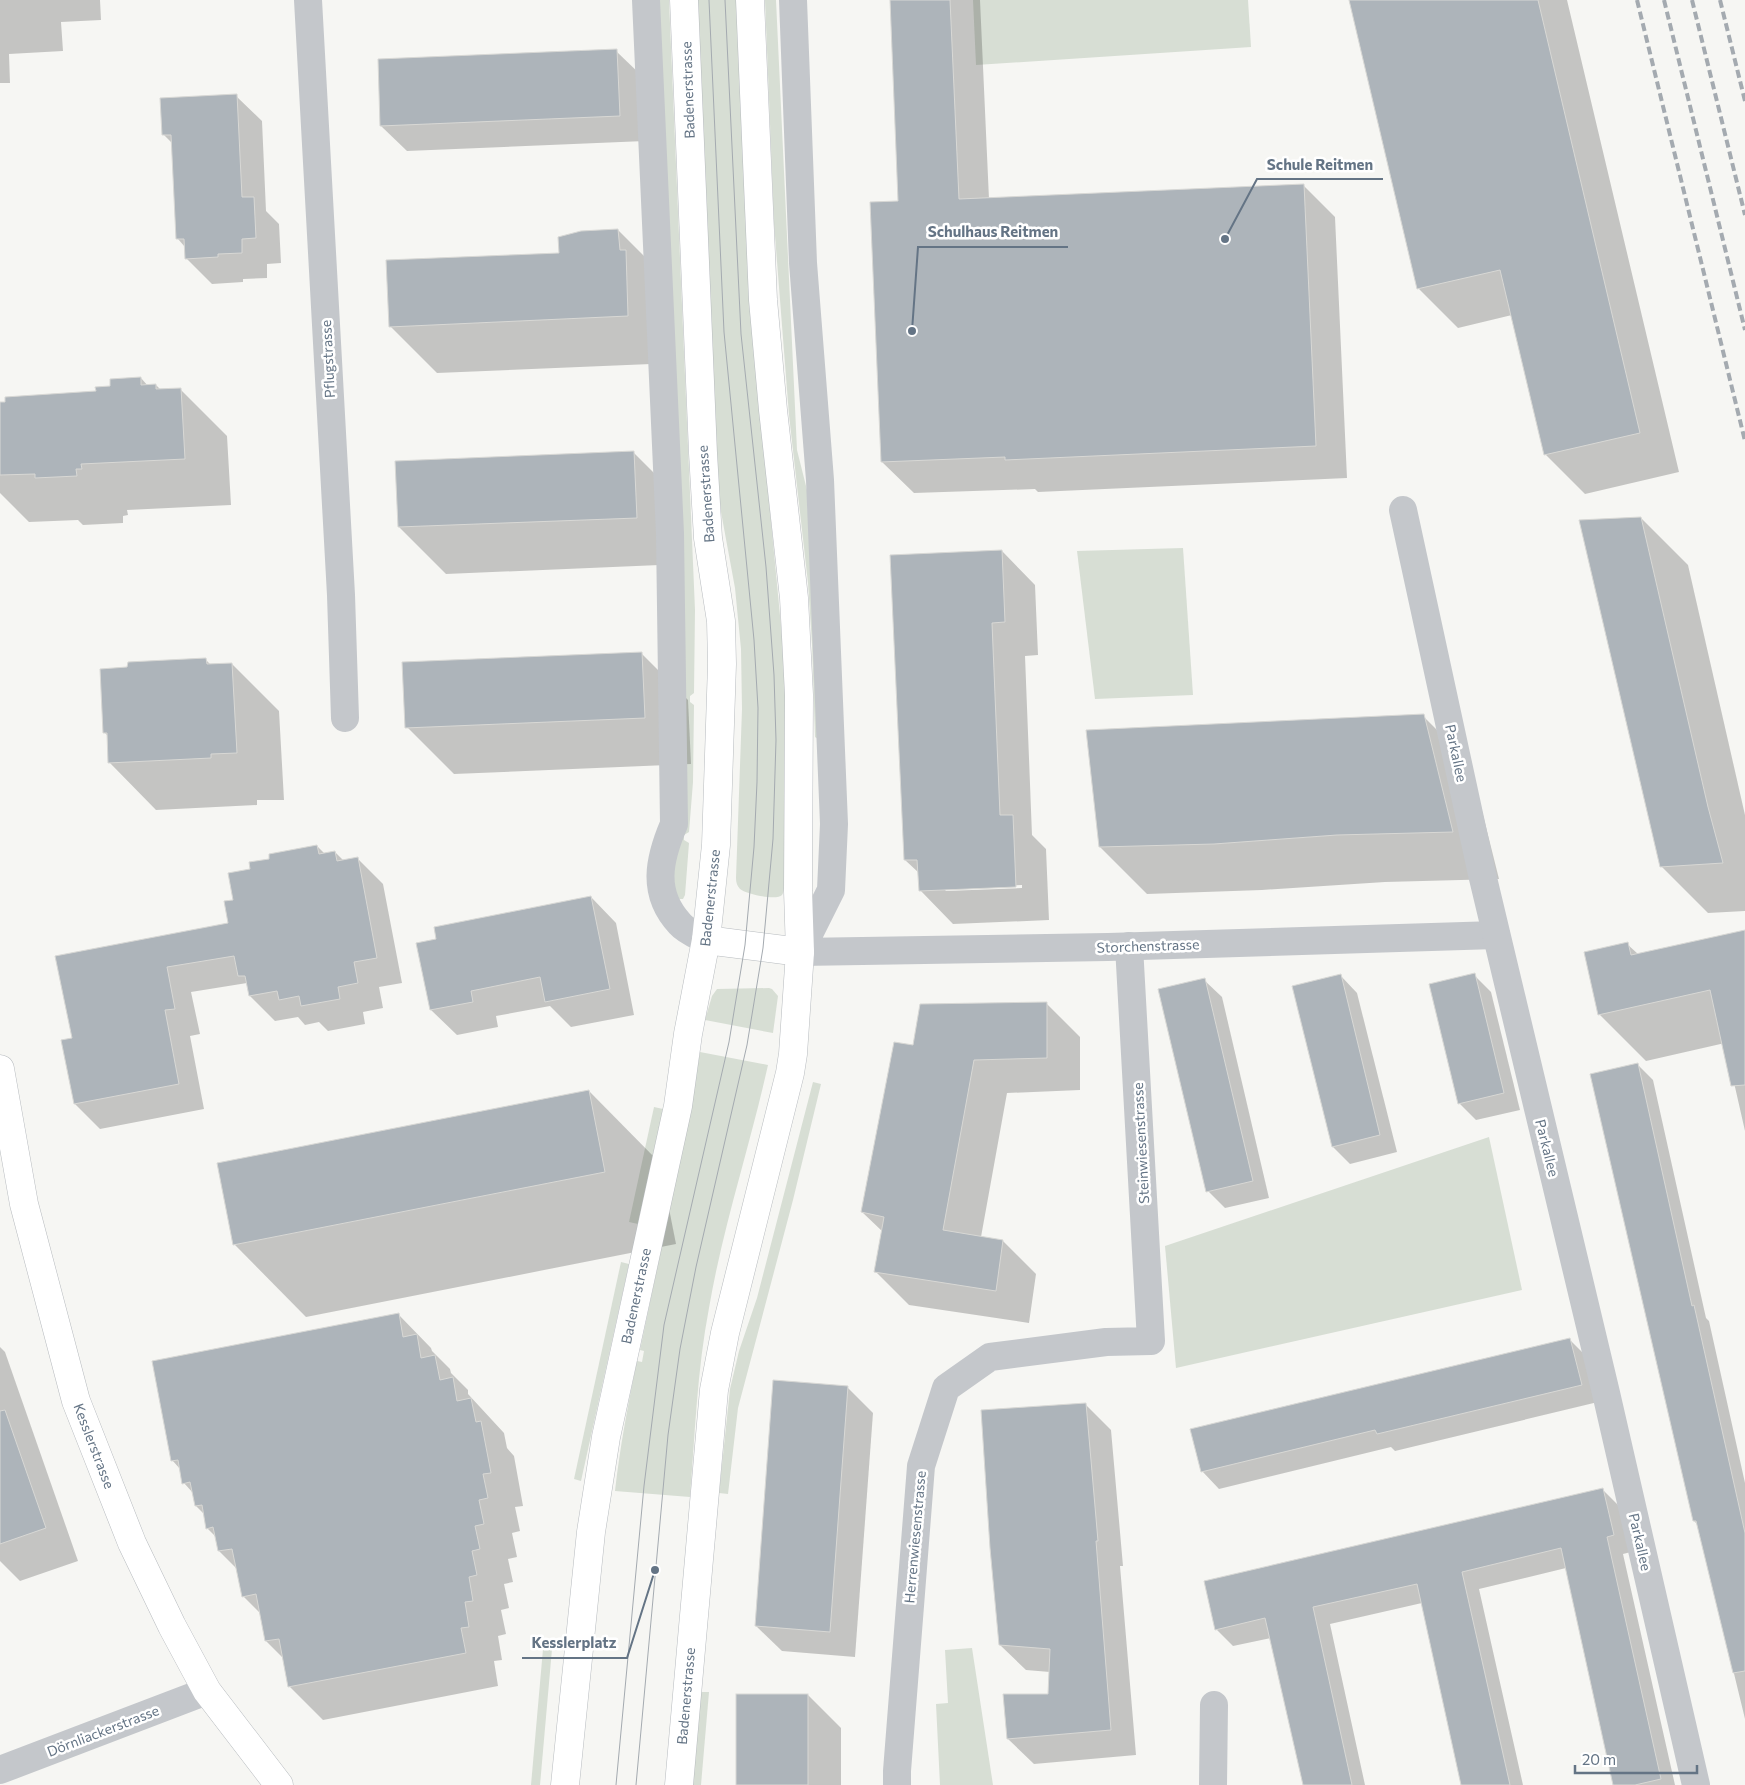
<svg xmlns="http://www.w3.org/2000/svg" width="1745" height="1785" font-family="Commissioner,sans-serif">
<rect width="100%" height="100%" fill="#f6f6f3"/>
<g fill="#d7ded4">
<path d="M 658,0 L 669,0 L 695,610 L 694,693 L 690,696 L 690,702 L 694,705 L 693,782 L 689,832 L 684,835 L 684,840 L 689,843 L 685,895 L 683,899 L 679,899 L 676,897 L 672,877 Z"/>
<path d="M 697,0 L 737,0 L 765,458 L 785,668 L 787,753 L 784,880 C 784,884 785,891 782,895 C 777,901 746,894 740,889 C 737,886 736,882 736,878 L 742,709 L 741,649 L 735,588 L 721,512 L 717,472 Z"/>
<path d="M 765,0 L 776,0 L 797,450 L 807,490 L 818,739 L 815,737 L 812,644 L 808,583 L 789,415 L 774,223 Z"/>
<path d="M 973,0 L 1248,0 L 1251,47 L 976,65 Z"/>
<path d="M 1183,548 L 1193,695 L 1095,699 L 1077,551 Z"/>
<path d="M 769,988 L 772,989 L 778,996 L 773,1033 L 705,1020 L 712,996 L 717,989 Z"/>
<path d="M 700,1052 L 768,1065 C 750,1146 723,1226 709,1308 C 697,1370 695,1435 690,1497 L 615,1491 C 620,1447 628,1404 637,1361 L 642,1362 L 644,1351 L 640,1350 L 691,1108 Z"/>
<path d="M 813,1082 L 821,1084 L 793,1200 L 738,1408 L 728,1494 L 719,1493 L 730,1389 L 739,1351 L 757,1298 Z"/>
<path d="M 654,1107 L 663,1109 L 638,1224 L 629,1222 Z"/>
<path d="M 1489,1137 L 1522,1290 L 1176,1368 L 1165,1246 Z"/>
<path d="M 621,1262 L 629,1264 L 581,1481 L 574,1479 Z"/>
<path d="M 972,1648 L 993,1785 L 940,1785 L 936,1704 L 948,1703 L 945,1650 Z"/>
<path d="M 543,1649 L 552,1649 L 540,1785 L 531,1785 Z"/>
<path d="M 701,1692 L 709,1692 L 701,1785 L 693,1785 Z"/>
</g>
<g fill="#0003" fill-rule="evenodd">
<path d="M 0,0 L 100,0 L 101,20 L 61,22 L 63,51 L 9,54 L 10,83 L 0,83 Z"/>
<path d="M 891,0 L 980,0 L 989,199 L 1303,185 L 1335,217 L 1347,478 L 1038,492 L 1035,489 L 914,493 L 882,462 L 899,202 Z"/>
<path d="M 1350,0 L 1567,0 L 1679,472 L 1585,494 L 1545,454 L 1512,315 L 1458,328 L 1419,289 Z"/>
<path d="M 616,51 L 642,76 L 645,141 L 407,151 L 381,126 Z"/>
<path d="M 236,96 L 262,121 L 266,211 L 279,224 L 281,263 L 267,264 L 267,278 L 243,279 L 243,282 L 212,284 L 186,258 L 185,247 L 178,239 L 173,144 L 163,134 Z"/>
<path d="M 618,230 L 665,277 L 675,363 L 437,373 L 390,326 Z"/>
<path d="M 141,378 L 148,386 L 156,385 L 161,390 L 180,389 L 227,436 L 231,505 L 127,510 L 128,515 L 123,516 L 123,523 L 83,525 L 78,520 L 29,522 L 0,493 L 0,404 L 97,392 Z"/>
<path d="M 633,452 L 680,499 L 683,564 L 446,574 L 399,527 Z"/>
<path d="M 1641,518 L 1688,565 L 1745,815 L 1745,911 L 1708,913 L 1661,866 Z"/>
<path d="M 1002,551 L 1035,585 L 1038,655 L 1025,656 L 1032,835 L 1046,849 L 1049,920 L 953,924 L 920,890 L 919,873 L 905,860 ZM 1022,885 L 1022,888 L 946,891 L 944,889 Z"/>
<path d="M 641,653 L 688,700 L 691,764 L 454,774 L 407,727 Z"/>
<path d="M 205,659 L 211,665 L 232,664 L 279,711 L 284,800 L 257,800 L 257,805 L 156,810 L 110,763 L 108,736 L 105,733 Z"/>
<path d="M 1423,716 L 1470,763 L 1499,879 L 1385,882 L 1262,890 L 1147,894 L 1100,847 Z"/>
<path d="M 317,846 L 325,854 L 335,852 L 344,861 L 358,859 L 383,884 L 402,983 L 379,987 L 383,1008 L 363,1012 L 365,1024 L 328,1031 L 319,1022 L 305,1025 L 298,1017 L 275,1021 L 250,996 L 247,983 L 191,992 L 200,1034 L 190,1036 L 204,1109 L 100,1129 L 75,1104 L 73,1039 L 57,957 L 229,924 L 234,901 L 251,870 L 271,860 Z"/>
<path d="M 591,897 L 616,923 L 634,1015 L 571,1027 L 550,1006 L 496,1016 L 498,1027 L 457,1035 L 431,1010 L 418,944 L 438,940 Z"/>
<path d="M 1745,931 L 1745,1131 L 1725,1043 L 1646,1061 L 1599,1014 L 1627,944 L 1638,954 Z"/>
<path d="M 1340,975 L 1357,993 L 1397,1152 L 1350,1164 L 1333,1147 Z"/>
<path d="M 1474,975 L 1491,992 L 1520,1110 L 1476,1120 L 1459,1103 Z"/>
<path d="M 1204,980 L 1222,997 L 1269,1198 L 1225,1208 L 1208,1191 Z"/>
<path d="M 1046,1003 L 1080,1037 L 1080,1090 L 1007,1093 L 981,1237 L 1003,1241 L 1036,1274 L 1029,1323 L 909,1305 L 876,1272 L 883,1232 L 862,1212 L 914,1046 Z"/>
<path d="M 1637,1064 L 1653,1080 L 1706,1318 L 1709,1321 L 1745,1483 L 1745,1719 L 1698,1525 L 1694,1521 Z"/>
<path d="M 589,1091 L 660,1163 L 676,1244 L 306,1317 L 235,1245 Z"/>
<path d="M 398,1314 L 431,1348 L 432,1351 L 450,1369 L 451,1373 L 468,1390 L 468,1394 L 504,1433 L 507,1448 L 514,1456 L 523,1506 L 515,1507 L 520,1531 L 512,1533 L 517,1557 L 508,1559 L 513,1582 L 504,1584 L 509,1608 L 501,1610 L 506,1634 L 498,1636 L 502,1660 L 494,1661 L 498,1686 L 323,1720 L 289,1686 L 284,1659 L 266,1641 L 261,1614 L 243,1596 L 237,1569 L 219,1551 L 217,1538 L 207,1528 L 204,1514 L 196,1506 L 193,1493 L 184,1483 L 181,1470 L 172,1460 Z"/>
<path d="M 1570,1340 L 1587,1357 L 1598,1402 L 1395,1451 L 1391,1447 L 1219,1489 L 1202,1471 Z"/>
<path d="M 0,1347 L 5,1352 L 78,1561 L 20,1581 L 0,1561 Z"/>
<path d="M 847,1387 L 873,1413 L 855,1657 L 782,1651 L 756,1626 Z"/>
<path d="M 1086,1405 L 1111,1430 L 1123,1566 L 1120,1566 L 1136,1755 L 1034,1764 L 1008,1739 L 1049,1695 L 1050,1672 L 1026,1670 L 1000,1645 Z"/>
<path d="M 1603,1490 L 1620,1507 L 1631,1552 L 1623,1554 L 1675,1785 L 1614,1785 L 1566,1568 L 1479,1589 L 1523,1785 L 1462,1785 L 1422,1603 L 1330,1624 L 1365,1785 L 1304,1785 L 1271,1638 L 1233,1646 L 1216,1629 Z"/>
<path d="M 808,1695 L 841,1728 L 841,1785 L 737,1785 Z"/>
</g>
<g fill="#adb4ba" stroke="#d8d8d5">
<path d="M 890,0 L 950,0 L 959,199 L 1304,184 L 1316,446 L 1005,460 L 1005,457 L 881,462 L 870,202 L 898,201 Z"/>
<path d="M 1349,0 L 1538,0 L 1640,433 L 1544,455 L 1500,270 L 1417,289 Z"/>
<path d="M 617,49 L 620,116 L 380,126 L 378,59 Z"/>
<path d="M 237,94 L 242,197 L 254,197 L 256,238 L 242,239 L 242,253 L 218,254 L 218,257 L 185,259 L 184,239 L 176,239 L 171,135 L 162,135 L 160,98 Z"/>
<path d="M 618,229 L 620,250 L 626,250 L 628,316 L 389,327 L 386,260 L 559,253 L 558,237 L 581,231 Z"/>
<path d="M 141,377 L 141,385 L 156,384 L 156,389 L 181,388 L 185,459 L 81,464 L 82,469 L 76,469 L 77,476 L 35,478 L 35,474 L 0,475 L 0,402 L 5,402 L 5,397 L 96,391 L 95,387 L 110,386 L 110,379 Z"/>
<path d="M 634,451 L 637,518 L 398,527 L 395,461 Z"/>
<path d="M 1641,517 L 1708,807 L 1723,863 L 1660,867 L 1579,520 Z"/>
<path d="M 1002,550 L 1005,622 L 992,623 L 1000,815 L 1013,815 L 1016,887 L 919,891 L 917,860 L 904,860 L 890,555 Z"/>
<path d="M 642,652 L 645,718 L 405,728 L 402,662 Z"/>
<path d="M 206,658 L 207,664 L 232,663 L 237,753 L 211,754 L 211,758 L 108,763 L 107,733 L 103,733 L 100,669 L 127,667 L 128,662 Z"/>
<path d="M 1424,714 L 1453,832 L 1337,835 L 1214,844 L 1099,847 L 1086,730 Z"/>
<path d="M 317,845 L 319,854 L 335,851 L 337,861 L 358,857 L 377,958 L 354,962 L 358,983 L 338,987 L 340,999 L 301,1006 L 299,996 L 279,1000 L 277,991 L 249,996 L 245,976 L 238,976 L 234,956 L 167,967 L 175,1009 L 165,1010 L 179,1084 L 74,1104 L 61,1040 L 72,1038 L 55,956 L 228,923 L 224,901 L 233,900 L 228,873 L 250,869 L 249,862 L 269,859 L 269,854 Z"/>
<path d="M 591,896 L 610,989 L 545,1002 L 540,977 L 471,991 L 473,1002 L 430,1010 L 416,943 L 436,939 L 434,927 Z"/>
<path d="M 1745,930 L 1745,1085 L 1731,1086 L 1710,990 L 1598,1015 L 1584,952 L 1628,942 L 1631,955 Z"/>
<path d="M 1475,973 L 1504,1093 L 1458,1104 L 1429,984 Z"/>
<path d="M 1341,974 L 1380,1135 L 1332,1147 L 1292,986 Z"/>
<path d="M 1205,978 L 1253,1181 L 1206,1192 L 1158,989 Z"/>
<path d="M 1047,1002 L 1047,1058 L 974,1060 L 943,1230 L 1003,1240 L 996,1291 L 874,1272 L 884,1217 L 861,1212 L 894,1042 L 913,1045 L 920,1004 Z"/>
<path d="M 1638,1063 L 1692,1306 L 1694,1305 L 1745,1533 L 1745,1671 L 1733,1673 L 1696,1521 L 1693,1521 L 1590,1074 Z"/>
<path d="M 589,1090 L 605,1172 L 233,1245 L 217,1163 Z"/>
<path d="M 399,1313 L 403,1337 L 417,1334 L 421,1358 L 435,1355 L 440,1380 L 453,1377 L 457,1401 L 471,1398 L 476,1422 L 481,1421 L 491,1473 L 483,1474 L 488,1498 L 479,1500 L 484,1524 L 475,1526 L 480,1549 L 472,1551 L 477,1575 L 469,1577 L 473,1601 L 465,1602 L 469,1627 L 461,1628 L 466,1653 L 288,1687 L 279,1639 L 265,1641 L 256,1594 L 242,1597 L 232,1549 L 218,1551 L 213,1527 L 206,1529 L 202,1505 L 195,1506 L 190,1482 L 182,1484 L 178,1460 L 171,1461 L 152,1361 Z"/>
<path d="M 1570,1338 L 1582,1385 L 1377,1434 L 1375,1430 L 1201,1472 L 1190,1429 Z"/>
<path d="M 773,1380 L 848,1386 L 830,1632 L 755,1626 Z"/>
<path d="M 1086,1403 L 1098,1541 L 1096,1541 L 1111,1730 L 1007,1739 L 1003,1694 L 1048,1694 L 1050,1649 L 999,1645 L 990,1548 L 981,1410 Z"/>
<path d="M 5,1410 L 46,1528 L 0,1544 L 0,1411 Z"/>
<path d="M 1603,1488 L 1614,1535 L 1607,1537 L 1661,1779 L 1635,1785 L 1613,1785 L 1561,1548 L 1462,1572 L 1510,1785 L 1461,1785 L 1417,1584 L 1313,1607 L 1352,1785 L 1303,1785 L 1265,1618 L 1215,1630 L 1204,1581 Z"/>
<rect x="736" y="1694" width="72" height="91"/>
</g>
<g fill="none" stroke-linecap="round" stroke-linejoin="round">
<defs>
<g id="major">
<path d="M 706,940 L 800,952"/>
<path d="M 0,1069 L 24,1204 L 76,1401 L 132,1543 L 172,1626 L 207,1691 L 279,1785"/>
<path d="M 565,1785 L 591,1532 L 606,1437 L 678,1106 L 688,1034 L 706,940 L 716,845 L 722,664 L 721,621 L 708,538 L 703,453 L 684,0"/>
<path d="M 679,1785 L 714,1390 L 725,1333 L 790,1073 L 793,1054 L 800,952 L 798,891 L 799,695 L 794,598 L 773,410 L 763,300 L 750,0"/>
</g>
</defs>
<use href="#major" stroke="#b7bbbf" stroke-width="29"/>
<g stroke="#c4c7cb" stroke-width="28">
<path d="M 308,0 L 341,595 L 345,718"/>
<path d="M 646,0 L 670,534 L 674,824 C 659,859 651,893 680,924 C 686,931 698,936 706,940"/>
<path d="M 793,0 L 803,263 L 820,480 L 834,824 L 831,890 L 800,952 L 1108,947 L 1496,935"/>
<path d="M 1403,510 L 1482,874 L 1606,1393 L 1696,1785"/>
<path d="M 0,1770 L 207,1691"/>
<path d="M 897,1785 L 897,1771 L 921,1466 L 946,1388 L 990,1357 L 1106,1342 L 1151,1341 L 1129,946"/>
<path d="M 1213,1785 L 1214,1705"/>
</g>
<use href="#major" stroke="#fff" stroke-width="28"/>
<g stroke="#a4aab0" stroke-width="1">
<path d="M 616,1785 L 644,1486 L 664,1325 L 729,1042 L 745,945 L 754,847 L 757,782 L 758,708 L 754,640 L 724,332 L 709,0"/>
<path d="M 636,1785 L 668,1435 L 680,1349 L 696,1267 L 747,1045 L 763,948 L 773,839 L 776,740 L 774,675 L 766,567 L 741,334 L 725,0"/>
</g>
<g stroke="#a4aab0" stroke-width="4" stroke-dasharray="8 4" stroke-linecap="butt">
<path d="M 1637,0 L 1745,441"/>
<path d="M 1664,0 L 1745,330"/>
<path d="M 1692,0 L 1745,215"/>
<path d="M 1720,0 L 1745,101"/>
</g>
</g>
<g text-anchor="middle" stroke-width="5" stroke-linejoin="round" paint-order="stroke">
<g font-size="14" fill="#647485" stroke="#fff">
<text transform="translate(688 90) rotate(-92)" y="5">Badenerstrasse</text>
<text transform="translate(328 359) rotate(-93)" y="5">Pflugstrasse</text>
<text transform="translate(706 494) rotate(-94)" y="5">Badenerstrasse</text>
<text transform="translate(1456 753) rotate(78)" y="5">Parkallee</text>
<text transform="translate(710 898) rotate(-84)" y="5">Badenerstrasse</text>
<text transform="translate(1148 946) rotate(-2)" y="5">Storchenstrasse</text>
<text transform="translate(1141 1143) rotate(-93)" y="5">Steinwiesenstrasse</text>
<text transform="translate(1547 1148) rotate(76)" y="5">Parkallee</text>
<text transform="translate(636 1296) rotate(-78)" y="5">Badenerstrasse</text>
<text transform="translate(94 1446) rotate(69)" y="5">Kesslerstrasse</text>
<text transform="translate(915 1537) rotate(-85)" y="5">Herrenwiesenstrasse</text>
<text transform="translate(1640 1542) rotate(77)" y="5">Parkallee</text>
<text transform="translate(686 1696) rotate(-85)" y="5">Badenerstrasse</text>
<text transform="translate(103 1731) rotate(-21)" y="5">Dörnliackerstrasse</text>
</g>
</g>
<path fill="none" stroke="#647485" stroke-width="2" d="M1225 239L1257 179H1383M912 331L918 247H1068M655 1570L627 1658H522"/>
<g fill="#647485" stroke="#fff" stroke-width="2">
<circle cx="1225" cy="239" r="5"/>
<circle cx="912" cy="331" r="5"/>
<circle cx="655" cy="1570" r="5"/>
</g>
<g font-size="15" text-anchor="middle" font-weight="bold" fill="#647485" stroke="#fff" stroke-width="5" stroke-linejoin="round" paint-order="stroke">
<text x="1320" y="170">Schule Reitmen</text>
<text x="993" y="237">Schulhaus Reitmen</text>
<text x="574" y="1648">Kesslerplatz</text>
</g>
<path d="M1575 1765v8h122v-8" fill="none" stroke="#647485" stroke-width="2.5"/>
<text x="1582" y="1765" font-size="15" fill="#647485" stroke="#ffffff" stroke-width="4" paint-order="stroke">20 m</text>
</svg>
